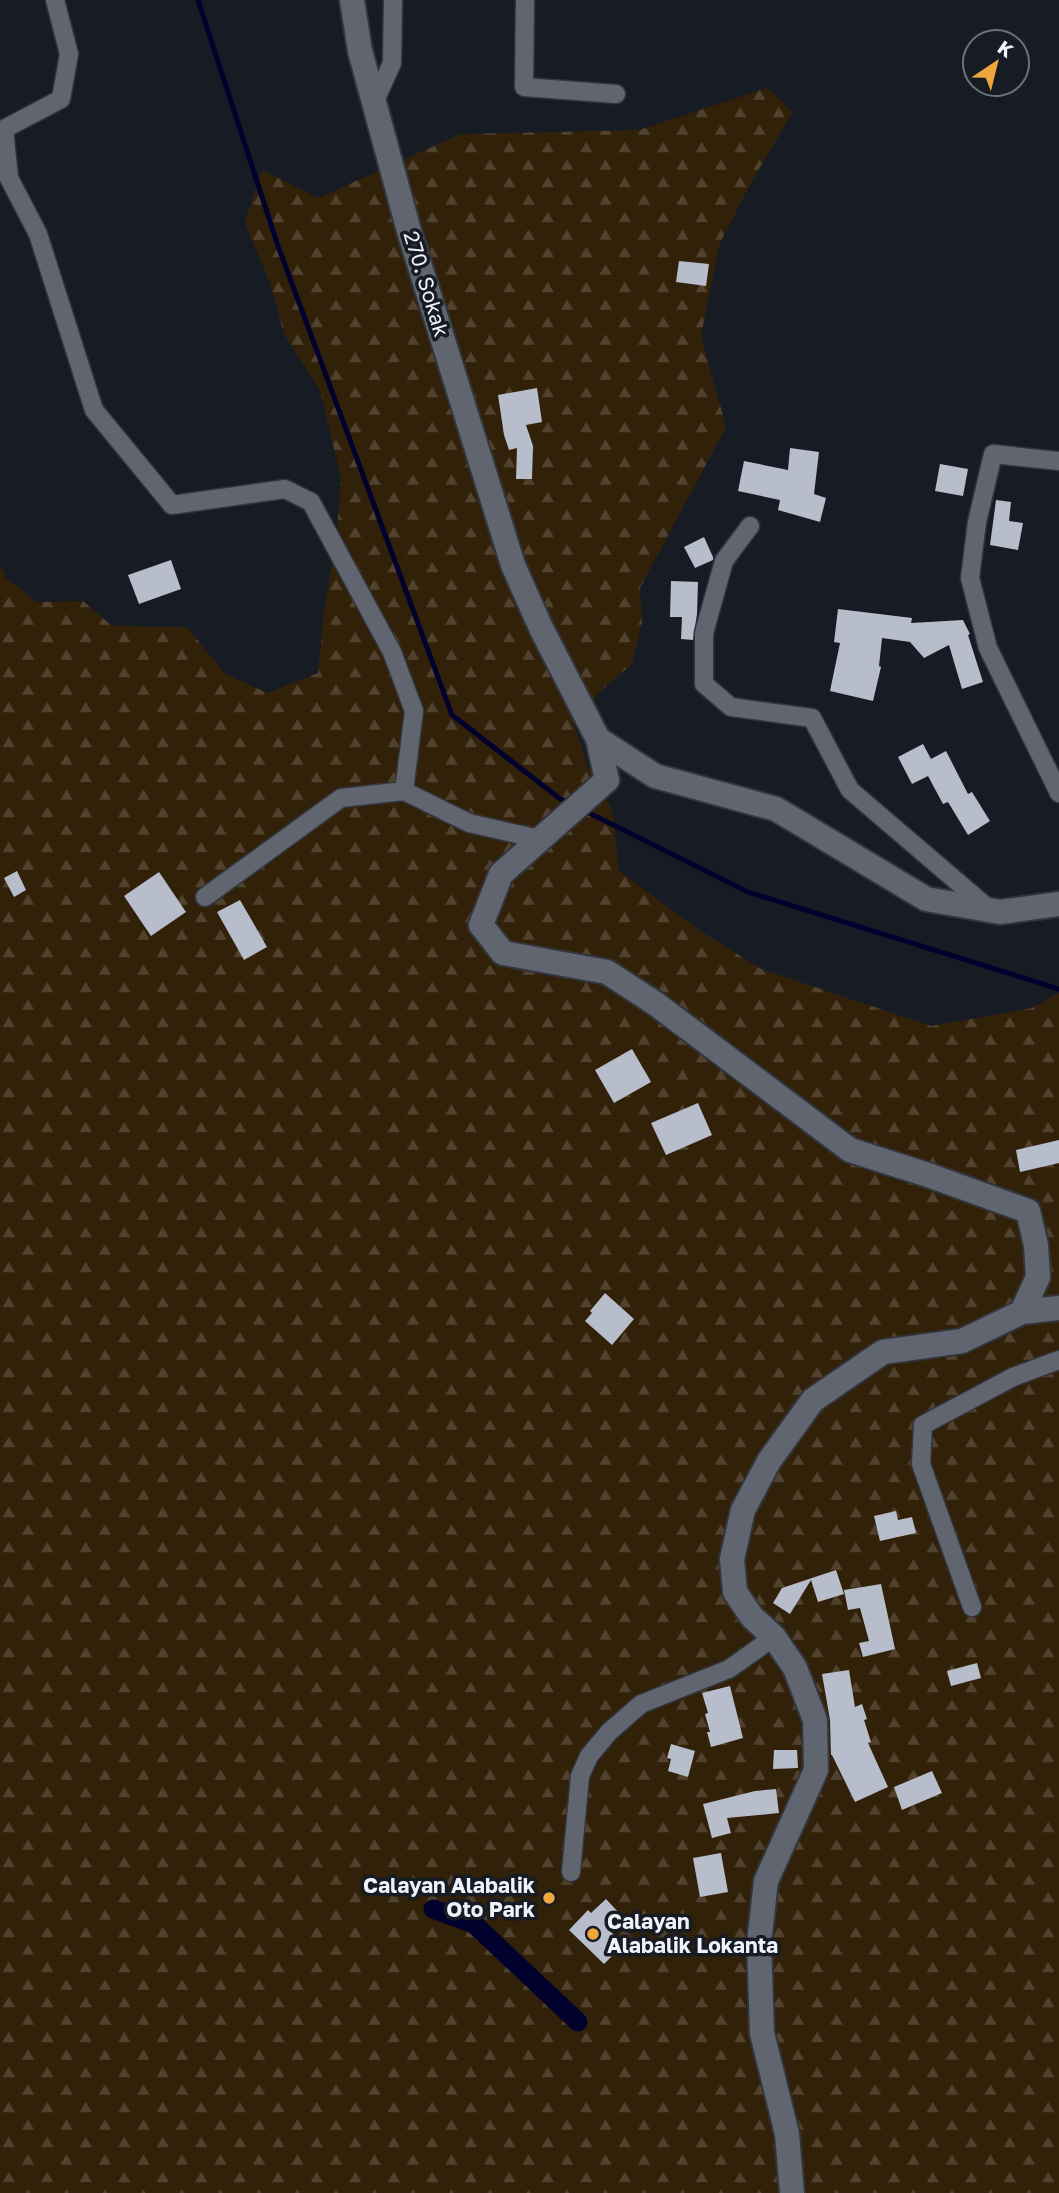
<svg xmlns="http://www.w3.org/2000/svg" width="1059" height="2193" font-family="'Golos Text',sans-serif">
<defs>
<pattern id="forest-firs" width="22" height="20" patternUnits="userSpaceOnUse" patternTransform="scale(1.75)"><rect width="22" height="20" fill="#322109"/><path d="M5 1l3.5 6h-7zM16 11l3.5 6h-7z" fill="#50422e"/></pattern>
</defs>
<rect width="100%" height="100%" fill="#171b24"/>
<path fill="url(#forest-firs)" d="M 767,88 L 793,112 L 752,181 L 719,245 L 701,336 L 726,427 L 640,588 L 642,623 L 632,664 L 600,691 L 574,724 L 587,764 L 612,810 L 619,871 L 699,930 L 761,969 L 931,1026 L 1032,1008 L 1059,993 L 1059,2193 L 0,2193 L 0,566 L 6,578 L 37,602 L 83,601 L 112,626 L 187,627 L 224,673 L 267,693 L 318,673 L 324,612 L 337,534 L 341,478 L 320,390 L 284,334 L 270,283 L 245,223 L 262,170 L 318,198 L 461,134 L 639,130 Z"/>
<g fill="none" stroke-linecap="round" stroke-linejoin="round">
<g stroke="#02012d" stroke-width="5">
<path d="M 198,0 L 278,246 L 452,715 L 559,798 L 570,804"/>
<path d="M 585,811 L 748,892 L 1059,989"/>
</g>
<path stroke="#02012d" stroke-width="19" d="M 433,1909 L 474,1924 L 578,2022"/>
</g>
<g fill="#b8bdcb">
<path d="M 679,261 L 709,264 L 706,286 L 676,282 Z"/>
<path d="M 537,388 L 542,422 L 526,425 L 533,446 L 532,479 L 516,479 L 517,448 L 509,450 L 504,435 L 498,395 Z"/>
<path d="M 790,448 L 819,452 L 814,494 L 826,498 L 820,522 L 778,510 L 780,500 L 738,491 L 744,461 L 788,470 Z"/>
<path d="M 940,464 L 968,469 L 963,496 L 935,491 Z"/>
<path d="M 996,500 L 1011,502 L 1009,521 L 1023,523 L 1018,550 L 990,545 Z"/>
<path d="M 704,537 L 713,557 L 713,560 L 695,568 L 684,547 Z"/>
<path d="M 171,560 L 181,589 L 139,604 L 128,575 Z"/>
<path d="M 671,581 L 698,582 L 697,614 L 693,640 L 681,639 L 682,617 L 670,617 Z"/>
<path d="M 838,609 L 912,618 L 911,623 L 963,620 L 970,634 L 968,635 L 983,682 L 962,689 L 949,645 L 924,658 L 910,642 L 882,638 L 879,666 L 881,667 L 873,701 L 830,691 L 840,643 L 834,642 Z"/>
<path d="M 923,744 L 931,759 L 946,751 L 968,794 L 972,792 L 990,821 L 968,835 L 948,802 L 943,804 L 928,776 L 912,784 L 898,757 Z"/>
<path d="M 17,871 L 26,890 L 14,897 L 4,878 Z"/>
<path d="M 159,872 L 186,912 L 151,936 L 124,896 Z"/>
<path d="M 240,900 L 267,947 L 244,960 L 217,912 Z"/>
<path d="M 632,1049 L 651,1082 L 614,1103 L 595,1070 Z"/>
<path d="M 698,1103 L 712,1135 L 666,1155 L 651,1123 Z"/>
<path d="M 1059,1140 L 1059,1163 L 1020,1172 L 1016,1150 Z"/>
<path d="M 605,1293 L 634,1319 L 612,1345 L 585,1321 L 592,1313 L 590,1311 Z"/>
<path d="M 896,1511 L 898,1520 L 912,1517 L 916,1533 L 880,1541 L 874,1516 Z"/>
<path d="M 836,1570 L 844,1594 L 818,1602 L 811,1580 L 790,1614 L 773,1603 L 782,1588 Z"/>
<path d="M 881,1584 L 895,1649 L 863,1657 L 859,1643 L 869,1641 L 860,1608 L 848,1610 L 844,1590 Z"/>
<path d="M 977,1663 L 981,1678 L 951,1686 L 947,1671 Z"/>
<path d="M 849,1670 L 855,1707 L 862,1704 L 867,1719 L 864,1720 L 871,1742 L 868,1743 L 888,1787 L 855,1802 L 832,1755 L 831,1755 L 830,1720 L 822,1674 Z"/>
<path d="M 730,1686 L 743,1738 L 711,1747 L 707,1732 L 710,1732 L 705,1714 L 708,1713 L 702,1693 Z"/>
<path d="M 671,1744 L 695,1751 L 688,1777 L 668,1771 L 671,1759 L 667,1758 Z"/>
<path d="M 774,1750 L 797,1750 L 798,1768 L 773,1769 Z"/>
<path d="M 932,1771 L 942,1793 L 902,1810 L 894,1787 Z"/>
<path d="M 776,1789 L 779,1813 L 727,1818 L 731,1833 L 712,1838 L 703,1804 L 755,1791 Z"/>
<path d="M 721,1853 L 728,1892 L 700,1897 L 693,1858 Z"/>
<path d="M 606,1899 L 620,1914 L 607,1928 L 618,1939 L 613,1943 L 619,1949 L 604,1964 L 569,1930 L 588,1910 L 591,1913 Z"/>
</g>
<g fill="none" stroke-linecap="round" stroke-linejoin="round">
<defs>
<g id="street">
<path d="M 55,0 L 69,54 L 61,99 L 4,129 L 9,178 L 38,234 L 94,410 L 172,505 L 285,489 L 311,502 L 392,652 L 414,711 L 404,791"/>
<path d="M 525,0 L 524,87 L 616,94"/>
<path d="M 374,103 L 392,63 L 393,0"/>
<path d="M 1059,461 L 993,454 L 977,522 L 970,578 L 988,648 L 1059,793"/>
<path d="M 750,526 L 724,561 L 704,633 L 704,684 L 731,707 L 812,718 L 850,790 L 988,908"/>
<path d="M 205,897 L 341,798 L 404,791 L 469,823 L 539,839"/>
<path d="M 972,1607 L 921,1464 L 923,1425 L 1013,1377 L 1059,1360"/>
<path d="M 571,1872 L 580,1776 L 589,1756 L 609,1732 L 641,1704 L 729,1669 L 774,1637"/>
</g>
<g id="secondary">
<path d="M 352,0 L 360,51 L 409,231 L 513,565 L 541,628 L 598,739 L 655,776 L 776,809 L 926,899 L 1000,912 L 1059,904"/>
<path d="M 598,739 L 607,780 L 501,874 L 481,925 L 503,953 L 607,972 L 656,1004 L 850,1150 L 928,1175 L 1028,1211 L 1036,1245 L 1038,1277 L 1022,1312"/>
<path d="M 792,2193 L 787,2134 L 762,2033 L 759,1943 L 766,1881 L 816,1770 L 815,1720 L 795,1668 L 774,1637 L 752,1617 L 735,1592 L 732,1559 L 743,1510 L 769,1461 L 813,1400 L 883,1352 L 962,1341 L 1022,1312 L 1059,1308"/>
</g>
</defs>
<use href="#street" stroke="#33353c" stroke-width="21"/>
<use href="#secondary" stroke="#33353c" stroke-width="28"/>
<use href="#street" stroke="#606570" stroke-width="18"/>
<use href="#secondary" stroke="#606570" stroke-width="24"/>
</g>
<g fill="#eea73d" stroke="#171b24" stroke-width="2.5">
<circle cx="549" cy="1898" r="7"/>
<circle cx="593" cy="1934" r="7"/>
</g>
<g text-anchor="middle" stroke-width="7" stroke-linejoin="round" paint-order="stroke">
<g font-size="21" fill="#f0f2f9" stroke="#171b24">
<text transform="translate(426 284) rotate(73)" y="7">270. Sokak</text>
</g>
<g font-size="21" font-weight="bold" fill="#f0f2f9" stroke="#171b24" text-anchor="end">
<text x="535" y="1893">Calayan Alabalik<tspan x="535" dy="24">Oto Park</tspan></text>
<text x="607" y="1929" text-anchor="start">Calayan<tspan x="607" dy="24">Alabalik Lokanta</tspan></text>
</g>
</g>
<g transform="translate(996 63) rotate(35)"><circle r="33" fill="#171b24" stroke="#6e7179" stroke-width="2"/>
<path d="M0-5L12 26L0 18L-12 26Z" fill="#eea73d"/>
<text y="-10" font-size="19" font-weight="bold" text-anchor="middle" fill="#f0f2f9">K</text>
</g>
</svg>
